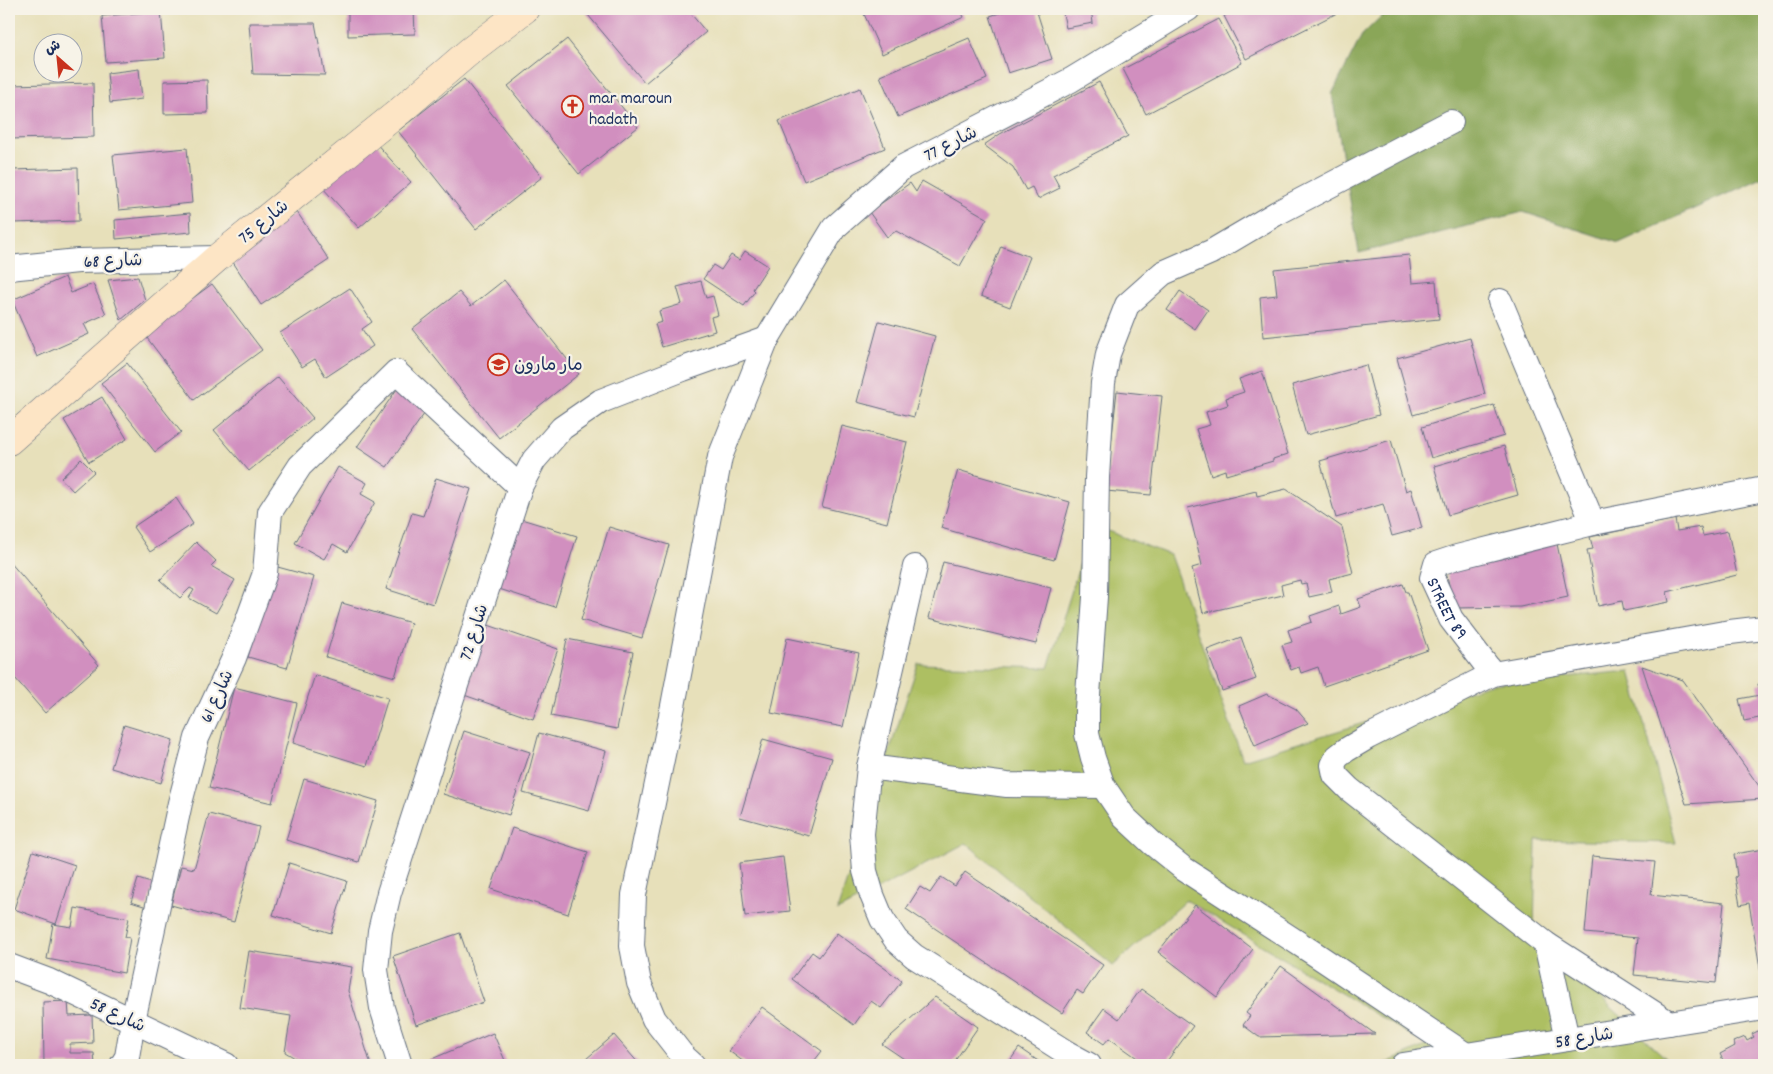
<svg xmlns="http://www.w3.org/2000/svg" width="1773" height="1074" font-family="Dekko,'Playpen Sans Arabic',sans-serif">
<rect width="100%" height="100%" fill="#f7f3e8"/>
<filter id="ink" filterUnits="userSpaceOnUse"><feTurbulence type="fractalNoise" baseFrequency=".02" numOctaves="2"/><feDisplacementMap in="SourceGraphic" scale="10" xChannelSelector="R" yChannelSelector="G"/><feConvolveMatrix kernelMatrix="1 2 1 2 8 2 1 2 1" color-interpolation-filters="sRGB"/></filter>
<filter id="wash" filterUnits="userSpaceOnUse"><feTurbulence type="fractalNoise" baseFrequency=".0096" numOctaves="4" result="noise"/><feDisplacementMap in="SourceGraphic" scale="20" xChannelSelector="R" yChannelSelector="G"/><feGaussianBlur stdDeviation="1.12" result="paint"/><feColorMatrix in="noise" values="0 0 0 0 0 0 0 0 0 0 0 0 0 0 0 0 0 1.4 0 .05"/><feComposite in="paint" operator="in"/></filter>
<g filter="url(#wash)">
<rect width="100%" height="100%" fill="#e7e0ba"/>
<path fill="#adbf62" stroke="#647760" d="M 1092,525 L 1170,555 L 1243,760 L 1491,684 L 1630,671 L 1676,843 L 1536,840 L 1534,935 L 1673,1065 L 1382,1065 L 1427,1045 L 1186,900 L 1113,966 L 966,843 L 837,911 L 918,664 L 1048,668 Z"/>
<path fill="#8aa658" stroke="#526a5b" d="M 1389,9 L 1764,9 L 1764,177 L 1619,243 L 1523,212 L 1359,253 L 1332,94 L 1362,35 Z"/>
<g id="blocks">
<g fill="#d18fbf">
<path d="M 348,9 L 414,9 L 415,34 L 348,36 Z"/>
<path d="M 583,9 L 687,9 L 706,32 L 645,83 Z"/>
<path d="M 876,9 L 960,9 L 964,17 L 882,54 L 864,14 Z"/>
<path d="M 1012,9 L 1036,9 L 1052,59 L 1008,73 L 990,16 Z"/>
<path d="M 1062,9 L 1091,9 L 1093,23 L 1066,28 Z"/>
<path d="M 1239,9 L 1345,9 L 1246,59 L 1224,16 Z"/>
<path d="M 161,11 L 165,58 L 106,62 L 102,16 Z"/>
<path d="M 1219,19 L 1242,63 L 1146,114 L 1123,69 Z"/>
<path d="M 249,23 L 315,23 L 325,75 L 253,74 Z"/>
<path d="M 969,38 L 987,79 L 898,117 L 880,76 Z"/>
<path d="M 567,39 L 638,127 L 579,174 L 508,86 Z"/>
<path d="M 139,69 L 142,99 L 110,103 L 107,73 Z"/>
<path d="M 464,79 L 542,177 L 476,229 L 398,131 Z"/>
<path d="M 207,80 L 208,113 L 164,114 L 164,81 Z"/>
<path d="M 1099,82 L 1128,136 L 1053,175 L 1060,188 L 1038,199 L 1032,187 L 1026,190 L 1013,167 L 984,145 L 1000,134 Z"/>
<path d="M 93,83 L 94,137 L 9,139 L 9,85 Z"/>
<path d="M 860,88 L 885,148 L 804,181 L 779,121 Z"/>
<path d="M 373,140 L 411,182 L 359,228 L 322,187 Z"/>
<path d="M 187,148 L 192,203 L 119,210 L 113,155 Z"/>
<path d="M 78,168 L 79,221 L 13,223 L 12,170 Z"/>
<path d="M 922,181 L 987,218 L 960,266 L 896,231 L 887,237 L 869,212 L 910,183 L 916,192 Z"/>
<path d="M 297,212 L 329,260 L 261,305 L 229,256 Z"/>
<path d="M 190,213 L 191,232 L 116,239 L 115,220 Z"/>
<path d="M 1001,246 L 1030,257 L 1010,307 L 981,296 Z"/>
<path d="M 745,251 L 768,266 L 753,289 L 755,291 L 744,306 L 703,279 L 713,265 L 721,270 L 731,255 L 739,260 Z"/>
<path d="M 1409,255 L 1412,283 L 1436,281 L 1439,319 L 1263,337 L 1260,297 L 1277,295 L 1274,269 Z"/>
<path d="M 65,277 L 71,293 L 93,284 L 106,314 L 84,324 L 89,334 L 37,357 L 12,300 Z"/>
<path d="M 138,277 L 145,300 L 121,320 L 108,280 Z"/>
<path d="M 504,280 L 579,374 L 499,438 L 412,329 L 459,292 L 471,306 Z"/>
<path d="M 701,281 L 706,298 L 713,296 L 718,315 L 711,317 L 715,331 L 662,347 L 655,324 L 662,322 L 659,311 L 682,304 L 677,287 Z"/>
<path d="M 212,284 L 262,350 L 194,400 L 144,334 Z"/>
<path d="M 350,288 L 372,322 L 362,329 L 373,346 L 326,377 L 315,359 L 302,367 L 280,333 Z"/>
<path d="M 1180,291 L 1208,310 L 1195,329 L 1167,310 Z"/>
<path d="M 879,321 L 935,336 L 914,417 L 857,402 Z"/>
<path d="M 1470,338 L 1485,394 L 1413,415 L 1397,358 Z"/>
<path d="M 127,363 L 181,432 L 155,452 L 101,383 Z"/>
<path d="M 1366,365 L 1379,415 L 1306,435 L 1292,385 Z"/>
<path d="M 1262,371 L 1288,454 L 1273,459 L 1273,461 L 1226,475 L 1225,470 L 1211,475 L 1196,429 L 1210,425 L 1206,412 L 1228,405 L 1226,398 L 1244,392 L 1239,379 Z"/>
<path d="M 278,377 L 313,418 L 249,471 L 214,430 Z"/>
<path d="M 399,386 L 429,407 L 387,467 L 357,447 Z"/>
<path d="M 1117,391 L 1162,396 L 1151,495 L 1106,491 Z"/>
<path d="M 102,397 L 127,439 L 89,462 L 64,420 Z"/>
<path d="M 1494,405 L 1504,436 L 1431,458 L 1422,427 Z"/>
<path d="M 842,426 L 907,442 L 887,523 L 822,507 Z"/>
<path d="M 1391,440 L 1406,491 L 1411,489 L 1422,528 L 1392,536 L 1383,504 L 1336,518 L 1320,461 Z"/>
<path d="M 1504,446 L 1518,495 L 1448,515 L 1434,466 Z"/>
<path d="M 81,459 L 94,472 L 73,491 L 61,478 Z"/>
<path d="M 338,467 L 367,483 L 361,494 L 375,502 L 347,552 L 333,544 L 324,559 L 295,543 Z"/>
<path d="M 958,470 L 1070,502 L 1054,560 L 941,528 Z"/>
<path d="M 436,478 L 471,489 L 433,604 L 386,589 L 412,513 L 423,516 Z"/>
<path d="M 1286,489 L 1342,527 L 1353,573 L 1329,579 L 1332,592 L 1309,597 L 1306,583 L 1301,584 L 1300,580 L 1281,585 L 1283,595 L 1203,613 L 1192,568 L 1202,565 L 1188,508 L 1256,491 L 1257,496 Z"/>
<path d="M 176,498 L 193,524 L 150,552 L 133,527 Z"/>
<path d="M 518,518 L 577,536 L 555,607 L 496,588 Z"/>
<path d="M 1675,519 L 1677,531 L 1701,527 L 1703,536 L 1728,531 L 1737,575 L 1667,592 L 1669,602 L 1624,611 L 1622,601 L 1598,606 L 1587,550 L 1593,549 L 1590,537 Z"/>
<path d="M 609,527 L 669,545 L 642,638 L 581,620 Z"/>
<path d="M 1556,539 L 1568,597 L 1520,607 L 1454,608 L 1446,571 L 1509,557 L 1507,550 Z"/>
<path d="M 196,542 L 216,561 L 211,566 L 235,580 L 216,613 L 189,598 L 194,590 L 190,588 L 180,598 L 160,580 Z"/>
<path d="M 9,561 L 99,665 L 45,713 L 9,671 Z"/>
<path d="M 943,562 L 1051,588 L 1036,644 L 929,618 Z"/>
<path d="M 274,566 L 314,577 L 287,668 L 248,657 Z"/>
<path d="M 1403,584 L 1406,592 L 1408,592 L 1428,650 L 1324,686 L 1318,667 L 1301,673 L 1299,667 L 1291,670 L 1282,645 L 1292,642 L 1288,630 L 1312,622 L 1310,616 L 1339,606 L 1341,614 L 1361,607 L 1358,599 Z"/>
<path d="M 342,603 L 411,623 L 395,677 L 326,657 Z"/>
<path d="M 488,625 L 558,649 L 533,719 L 464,695 Z"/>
<path d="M 1241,637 L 1256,679 L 1222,691 L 1207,650 Z"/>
<path d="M 787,638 L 859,653 L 843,727 L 771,713 Z"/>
<path d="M 567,639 L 633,652 L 617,729 L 551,716 Z"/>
<path d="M 1642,666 L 1683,680 L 1764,793 L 1764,799 L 1686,804 Z"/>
<path d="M 315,675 L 388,698 L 367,766 L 293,743 Z"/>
<path d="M 1764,683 L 1764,717 L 1744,721 L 1739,699 L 1760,695 L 1758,684 Z"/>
<path d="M 234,687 L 297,703 L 272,803 L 209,788 Z"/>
<path d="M 1267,694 L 1296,709 L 1308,723 L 1255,746 L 1239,706 Z"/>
<path d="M 124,725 L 173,740 L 161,783 L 111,768 Z"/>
<path d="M 464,731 L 530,752 L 509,815 L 443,794 Z"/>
<path d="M 539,733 L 606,751 L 589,811 L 523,793 Z"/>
<path d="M 763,739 L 832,758 L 809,836 L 740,817 Z"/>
<path d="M 304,779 L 378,801 L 359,862 L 286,840 Z"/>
<path d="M 209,814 L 259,827 L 234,922 L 171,905 L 181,866 L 194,869 Z"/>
<path d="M 512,828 L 588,852 L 568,914 L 491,889 Z"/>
<path d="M 1764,849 L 1764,973 L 1761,974 L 1749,903 L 1740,905 L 1735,877 L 1737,876 L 1734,854 Z"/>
<path d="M 33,851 L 75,865 L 56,924 L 14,909 Z"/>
<path d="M 1592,856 L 1655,862 L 1651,895 L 1724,903 L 1716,983 L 1634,975 L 1638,938 L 1585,933 Z"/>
<path d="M 783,857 L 790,911 L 745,916 L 739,863 Z"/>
<path d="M 289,863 L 347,881 L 331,933 L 273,915 Z"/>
<path d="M 965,872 L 1103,965 L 1083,994 L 1077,990 L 1062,1013 L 906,909 L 920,887 L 930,893 L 941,877 L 955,886 Z"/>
<path d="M 138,879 L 154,884 L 147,907 L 131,902 Z"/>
<path d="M 1195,905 L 1253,949 L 1217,997 L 1158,952 Z"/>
<path d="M 75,908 L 129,918 L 125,937 L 130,938 L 124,973 L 47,959 L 53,924 L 72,927 Z"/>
<path d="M 460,933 L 484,1002 L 416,1025 L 393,956 Z"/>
<path d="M 837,933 L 902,981 L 881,1008 L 871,1001 L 854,1025 L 792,979 L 812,952 L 819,957 Z"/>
<path d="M 249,951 L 352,967 L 348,991 L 371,1065 L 307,1065 L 285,1052 L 291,1016 L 240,1008 Z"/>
<path d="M 1281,966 L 1375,1034 L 1259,1037 L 1243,1025 L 1250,1016 L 1246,1013 Z"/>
<path d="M 1141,989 L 1193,1026 L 1164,1065 L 1147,1065 L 1109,1038 L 1104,1044 L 1087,1032 L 1104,1008 L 1119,1019 Z"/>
<path d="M 935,997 L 978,1027 L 952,1065 L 913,1065 L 882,1044 Z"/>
<path d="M 68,1001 L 69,1016 L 92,1015 L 93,1043 L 70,1044 L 70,1053 L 94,1053 L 95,1065 L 44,1065 L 43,1002 Z"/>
<path d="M 762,1007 L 822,1051 L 811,1065 L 748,1065 L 729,1051 Z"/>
<path d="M 1764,1028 L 1764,1065 L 1717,1065 L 1724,1062 L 1720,1054 L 1735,1046 L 1733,1042 L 1745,1037 L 1747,1041 L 1754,1037 L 1752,1034 Z"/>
<path d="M 493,1033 L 507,1065 L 429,1065 L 427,1061 Z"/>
<path d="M 614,1035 L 640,1065 L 579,1065 Z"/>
<path d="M 1019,1048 L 1044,1065 L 1007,1065 Z"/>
</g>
</g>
</g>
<g filter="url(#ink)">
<use href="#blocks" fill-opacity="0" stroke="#626d7e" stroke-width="1"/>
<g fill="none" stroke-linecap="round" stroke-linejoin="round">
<defs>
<g id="street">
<path d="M 1451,122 L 1277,213 L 1211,252 L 1163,273 L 1127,305 L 1108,354 L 1103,383 L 1097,477 L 1095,597 L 1087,709 L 1087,734 L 1093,758 L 1103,786 L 1124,817 L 1153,844 L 1184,869 L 1312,952 L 1466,1055"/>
<path d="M 9,268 L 78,261 L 217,258"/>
<path d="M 1500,301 L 1593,523"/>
<path id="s1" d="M 1764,489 L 1593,523 L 1457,557 L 1436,564 L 1432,578 L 1451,619 L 1493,674 L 1730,632 L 1764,628"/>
<path d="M 915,567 L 869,767 L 862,834 L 865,871 L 872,895 L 882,919 L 896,940 L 914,956 L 1067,1053 L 1089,1065"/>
<path d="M 1493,674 L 1368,737 L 1346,750 L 1337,757 L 1333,765 L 1335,775 L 1349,789 L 1546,944 L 1669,1023"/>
<path d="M 869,767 L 1007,785 L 1103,786"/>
<path d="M 1546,944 L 1567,1039"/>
<path d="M 9,966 L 49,981 L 226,1065"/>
<path d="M 122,1065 L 127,1057 L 133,1021 L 180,803 L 197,738 L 234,658 L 265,573 L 270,512 L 300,466 L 396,372 L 520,487"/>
<path d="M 400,1065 L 382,1008 L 376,970 L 380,931 L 389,893 L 520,487 L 534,460 L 562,428 L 601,401 L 683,369 L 767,339"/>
<path d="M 693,1065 L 683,1056 L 654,1019 L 639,983 L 632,946 L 634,895 L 673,706 L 720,457 L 767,339 L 834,228 L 903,167 L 1071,80 L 1188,9"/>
<path d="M 1403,1065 L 1764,1008"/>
</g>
<path id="secondary" d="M 9,441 L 217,258 L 400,111 L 470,51 L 525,9"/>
</defs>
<use href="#street" stroke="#626d7e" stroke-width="26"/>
<use href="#secondary" stroke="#626d7e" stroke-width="29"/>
<use href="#street" stroke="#fff" stroke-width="24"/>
<use href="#secondary" stroke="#fde5c5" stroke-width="28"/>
</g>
</g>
<defs>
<symbol id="church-ring" viewBox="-11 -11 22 22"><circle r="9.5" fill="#f7f3e8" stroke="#c8321e" stroke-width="1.5"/><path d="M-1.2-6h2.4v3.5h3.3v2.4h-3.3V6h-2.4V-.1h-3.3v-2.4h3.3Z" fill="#c8321e"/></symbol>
<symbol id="school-ring" viewBox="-11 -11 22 22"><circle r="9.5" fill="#f7f3e8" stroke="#c8321e" stroke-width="1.5"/><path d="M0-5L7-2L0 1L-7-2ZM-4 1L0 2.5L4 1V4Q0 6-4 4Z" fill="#c8321e"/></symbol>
</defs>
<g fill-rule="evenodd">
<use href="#church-ring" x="560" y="94" width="25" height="25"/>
<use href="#school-ring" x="486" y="352" width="25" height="25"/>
</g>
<g text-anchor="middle" stroke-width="4.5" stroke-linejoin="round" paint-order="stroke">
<g font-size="18" fill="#1b2f5e" stroke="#f7f3e8" text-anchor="start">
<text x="589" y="103">mar maroun<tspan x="589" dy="21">hadath</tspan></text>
<text x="514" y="370">مار مارون</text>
</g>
<g font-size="18" fill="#1b2f5e" stroke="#f7f3e8">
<text transform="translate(950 143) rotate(-27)" y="6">شارع 77</text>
<text transform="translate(263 221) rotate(-39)" y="6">شارع 75</text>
<text transform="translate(113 260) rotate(-2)" y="6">شارع 68</text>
<text dy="6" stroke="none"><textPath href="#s1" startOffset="385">STREET 89</textPath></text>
<text transform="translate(473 632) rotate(-72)" y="6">شارع 72</text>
<text transform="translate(216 696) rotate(-65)" y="6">شارع 61</text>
<text transform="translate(118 1014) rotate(25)" y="6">شارع 58</text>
<text transform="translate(1584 1037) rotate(-9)" y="6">شارع 58</text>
</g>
</g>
<rect width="1773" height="1074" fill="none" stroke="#f7f3e8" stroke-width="30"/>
<g transform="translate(58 58) rotate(333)"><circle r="24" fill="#f7f3e8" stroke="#9fa5b1"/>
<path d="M0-4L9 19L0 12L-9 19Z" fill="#c8321e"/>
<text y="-8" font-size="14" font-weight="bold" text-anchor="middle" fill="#1b2f5e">ش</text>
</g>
</svg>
